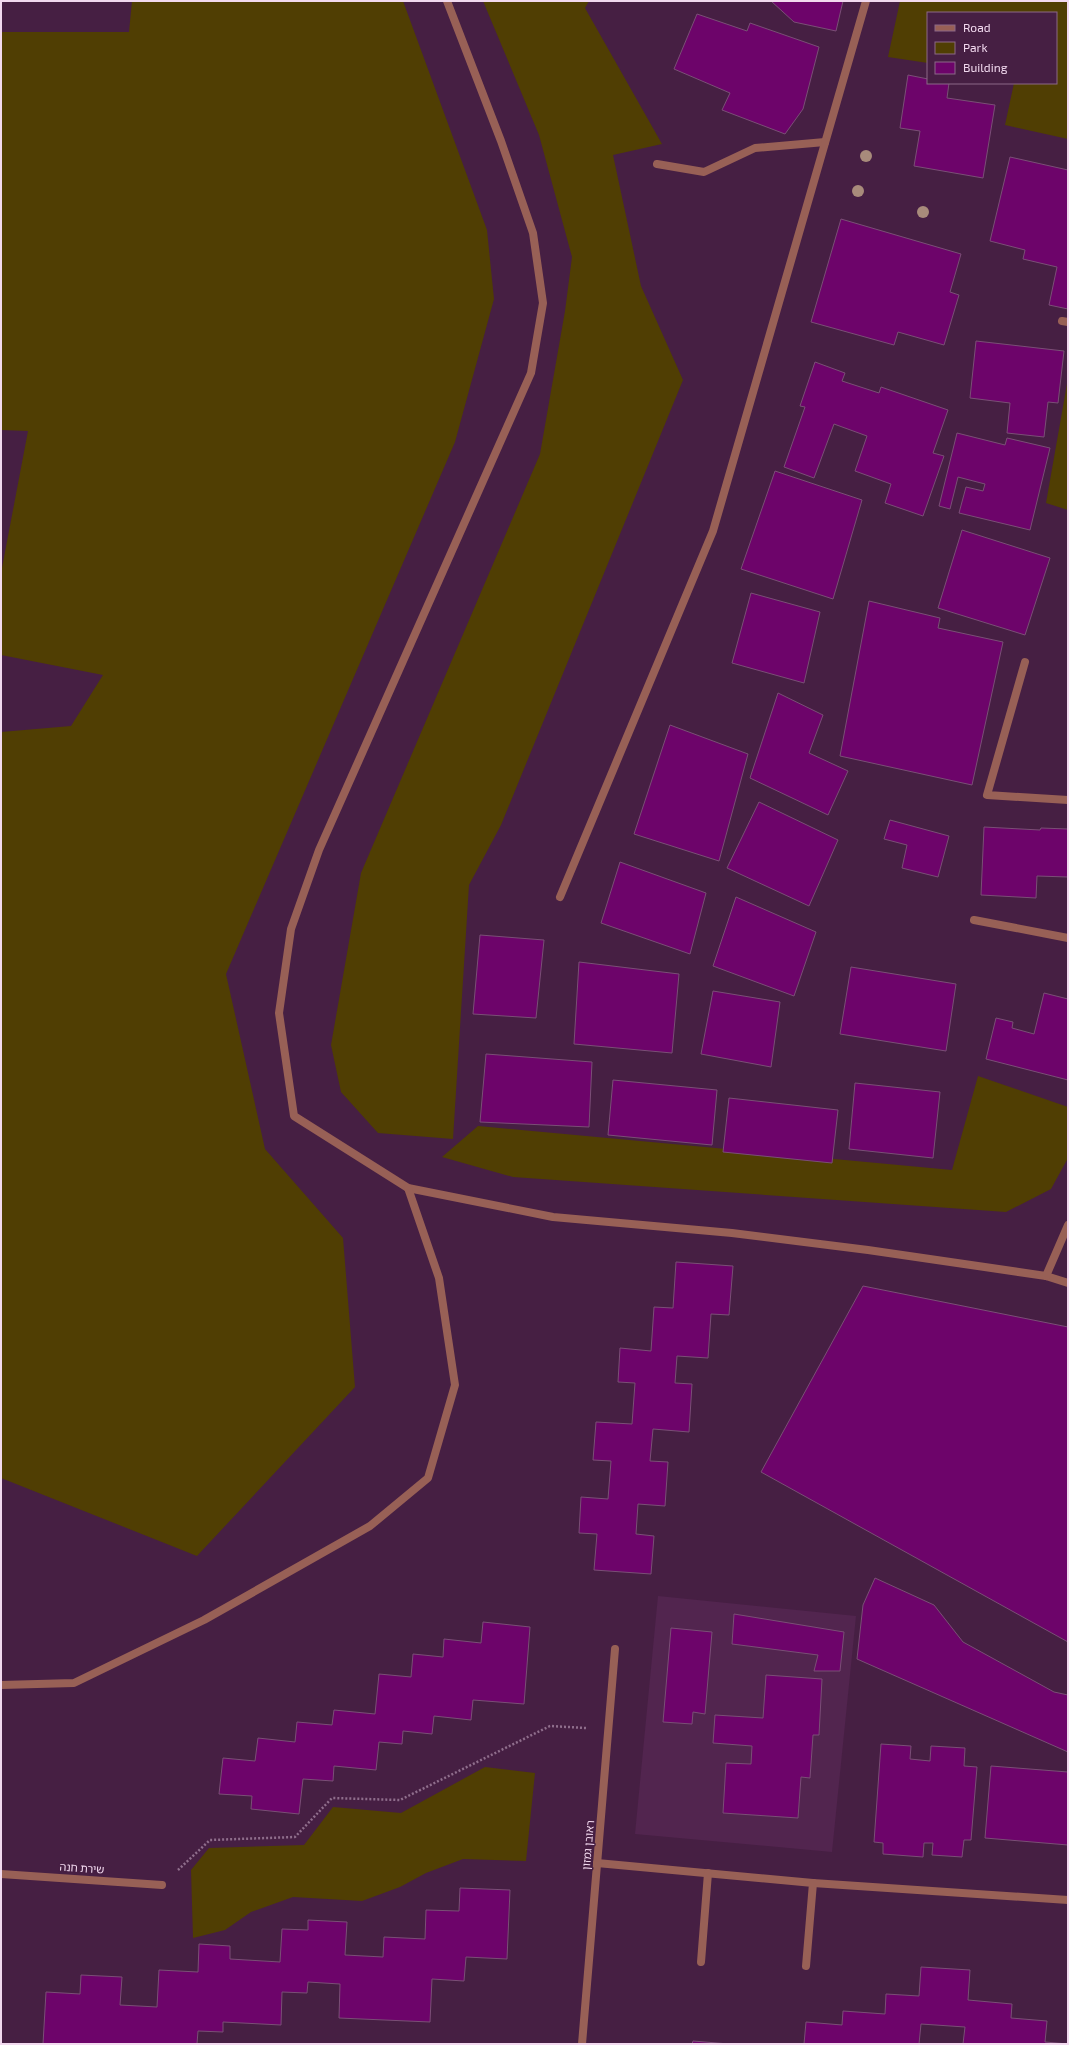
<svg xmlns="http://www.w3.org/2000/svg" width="1069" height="2045" font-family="'Exo 2','Noto Sans Hebrew',sans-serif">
<rect width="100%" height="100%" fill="#461f43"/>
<path fill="#52254f" d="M 658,1596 L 856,1616 L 832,1852 L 635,1834 Z"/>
<g fill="#503e03">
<path d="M 132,1 L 403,1 L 487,230 L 494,299 L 455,442 L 226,974 L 265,1149 L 343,1238 L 355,1387 L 197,1556 L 1,1478 L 1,732 L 71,726 L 103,675 L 1,655 L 1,573 L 28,431 L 1,430 L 1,32 L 129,32 Z"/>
<path d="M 483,1 L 589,1 L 585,8 L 662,144 L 613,155 L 641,286 L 683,380 L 501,825 L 469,885 L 453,1139 L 378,1133 L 341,1092 L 331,1045 L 361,873 L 540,454 L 565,311 L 572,257 L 539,135 Z"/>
<path d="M 900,1 L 1068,1 L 1068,139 L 1005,125 L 1014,83 L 1056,83 L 1056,13 L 928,13 L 928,63 L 888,57 Z"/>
<path d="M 1068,378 L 1068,510 L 1046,503 Z"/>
<path d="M 978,1076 L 1068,1107 L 1068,1158 L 1051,1189 L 1006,1212 L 513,1177 L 442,1157 L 478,1126 L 952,1170 Z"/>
<path d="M 485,1767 L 535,1773 L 526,1861 L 463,1859 L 426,1873 L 400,1887 L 362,1901 L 293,1897 L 251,1912 L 225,1930 L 193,1938 L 191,1870 L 209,1848 L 304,1845 L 333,1807 L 401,1813 Z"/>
</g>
<g fill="#6d046a" stroke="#7a4f76">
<path d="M 771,1 L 843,1 L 836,31 L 794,22 Z"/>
<path d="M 697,14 L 747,31 L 750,23 L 819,47 L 803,109 L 785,134 L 722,110 L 730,93 L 674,69 Z"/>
<path d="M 908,75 L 928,79 L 928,83 L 949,83 L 947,98 L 995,105 L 983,178 L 914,166 L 920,131 L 900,128 Z"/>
<path d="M 1010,157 L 1068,170 L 1068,309 L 1049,305 L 1057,267 L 1023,259 L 1025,250 L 990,241 Z"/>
<path d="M 841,219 L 961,254 L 950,292 L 959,295 L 944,345 L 898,332 L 894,345 L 811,322 Z"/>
<path d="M 976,341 L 1064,351 L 1058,403 L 1048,402 L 1044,437 L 1007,433 L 1010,403 L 970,398 Z"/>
<path d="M 815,362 L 845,373 L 842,381 L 879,393 L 881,387 L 948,410 L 933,453 L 944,456 L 923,516 L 885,503 L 891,484 L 855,471 L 867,436 L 834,424 L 814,478 L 784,467 L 805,407 L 800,406 Z"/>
<path d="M 957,433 L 1005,445 L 1007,438 L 1050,448 L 1030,530 L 959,513 L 966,487 L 983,491 L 985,484 L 958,477 L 950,509 L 939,506 Z"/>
<path d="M 775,471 L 862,500 L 833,599 L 741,569 Z"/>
<path d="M 962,530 L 1050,558 L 1025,635 L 938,608 Z"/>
<path d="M 751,593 L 820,612 L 804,683 L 732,663 Z"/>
<path d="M 869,601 L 940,618 L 938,628 L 1003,642 L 972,785 L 840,756 Z"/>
<path d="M 778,693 L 823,715 L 809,753 L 848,771 L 828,815 L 750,778 Z"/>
<path d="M 670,725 L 748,754 L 719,861 L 634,834 Z"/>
<path d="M 759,802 L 838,840 L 809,906 L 727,868 Z"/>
<path d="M 890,820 L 949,836 L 938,877 L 902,868 L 907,845 L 884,839 Z"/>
<path d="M 984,827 L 1040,830 L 1041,828 L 1068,829 L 1068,877 L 1037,876 L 1036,898 L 981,895 Z"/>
<path d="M 620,862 L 706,893 L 690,954 L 601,923 Z"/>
<path d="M 736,897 L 816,932 L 794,996 L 713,966 Z"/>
<path d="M 480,935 L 544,940 L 536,1018 L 473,1014 Z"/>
<path d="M 579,962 L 679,974 L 672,1053 L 574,1044 Z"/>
<path d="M 851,967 L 956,984 L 946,1051 L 840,1034 Z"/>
<path d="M 713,991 L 780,1002 L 771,1067 L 701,1054 Z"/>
<path d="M 1044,993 L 1068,999 L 1068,1080 L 986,1059 L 996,1018 L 1013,1022 L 1012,1028 L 1034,1034 Z"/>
<path d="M 486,1054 L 592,1062 L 589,1127 L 480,1122 Z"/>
<path d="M 613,1080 L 717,1090 L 712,1145 L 608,1135 Z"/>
<path d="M 855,1083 L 940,1092 L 933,1158 L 849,1149 Z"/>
<path d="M 729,1098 L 838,1110 L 832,1163 L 723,1152 Z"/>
<path d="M 676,1262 L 733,1266 L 729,1315 L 711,1314 L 708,1358 L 677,1356 L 675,1383 L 692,1384 L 689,1432 L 653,1429 L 650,1461 L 668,1462 L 665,1506 L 638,1504 L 636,1534 L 654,1536 L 651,1574 L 594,1570 L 597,1534 L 579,1533 L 581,1497 L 608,1499 L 611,1461 L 593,1460 L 596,1422 L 632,1424 L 635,1383 L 618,1382 L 620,1348 L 651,1351 L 654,1307 L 673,1308 Z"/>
<path d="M 863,1286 L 1068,1327 L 1068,1642 L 761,1472 Z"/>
<path d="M 875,1578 L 934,1605 L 963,1642 L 1054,1692 L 1068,1695 L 1068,1752 L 857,1659 L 863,1605 Z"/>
<path d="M 734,1614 L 844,1632 L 840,1671 L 814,1671 L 818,1655 L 732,1644 Z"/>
<path d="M 483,1622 L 530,1627 L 524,1704 L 473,1700 L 471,1720 L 434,1716 L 432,1734 L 403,1731 L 402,1744 L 379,1742 L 376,1770 L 334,1766 L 333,1781 L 303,1779 L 299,1814 L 251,1809 L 252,1796 L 219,1794 L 223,1758 L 255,1761 L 258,1738 L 295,1742 L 297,1722 L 332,1725 L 334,1710 L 375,1714 L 379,1674 L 411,1677 L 413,1654 L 443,1657 L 444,1639 L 481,1643 Z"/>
<path d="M 671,1628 L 712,1632 L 705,1714 L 693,1712 L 692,1724 L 663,1722 Z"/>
<path d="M 766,1675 L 822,1679 L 819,1735 L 813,1735 L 810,1778 L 801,1777 L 798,1818 L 723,1813 L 726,1763 L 751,1764 L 752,1746 L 713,1743 L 715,1715 L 763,1718 Z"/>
<path d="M 881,1744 L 911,1746 L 910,1759 L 930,1761 L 931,1746 L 965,1748 L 964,1766 L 977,1767 L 971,1840 L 964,1840 L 962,1857 L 932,1855 L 933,1843 L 924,1843 L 923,1857 L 883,1854 L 883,1843 L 874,1842 Z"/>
<path d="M 991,1766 L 1068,1772 L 1068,1845 L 985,1838 Z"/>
<path d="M 460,1888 L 510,1890 L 507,1959 L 466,1957 L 464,1981 L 432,1979 L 430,2022 L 339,2018 L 340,1984 L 308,1982 L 307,1993 L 282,1992 L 281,2025 L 223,2022 L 223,2032 L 198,2031 L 197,2044 L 43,2044 L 46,1992 L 80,1994 L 81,1975 L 122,1977 L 120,2005 L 157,2007 L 159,1970 L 198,1972 L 199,1944 L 230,1946 L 230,1959 L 280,1962 L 282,1929 L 308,1930 L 308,1920 L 347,1922 L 345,1955 L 383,1957 L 384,1937 L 425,1939 L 426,1910 L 459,1911 Z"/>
<path d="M 921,1967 L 970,1970 L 968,2000 L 1012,2004 L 1011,2018 L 1047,2021 L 1045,2042 L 1068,2044 L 963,2044 L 965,2027 L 921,2024 L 919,2044 L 804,2044 L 806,2022 L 842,2025 L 843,2011 L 885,2014 L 886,1994 L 919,1996 Z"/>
<path d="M 693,2041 L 729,2044 L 692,2044 Z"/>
</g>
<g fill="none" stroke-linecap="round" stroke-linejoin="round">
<path stroke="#8f6e8c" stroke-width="2.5" stroke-dasharray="2 2" stroke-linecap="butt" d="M 178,1870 L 210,1840 L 295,1837 L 332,1798 L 400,1800 L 550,1726 L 586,1728"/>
<g stroke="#986056" stroke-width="8">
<path d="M 447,1 L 501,141 L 533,233 L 543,303 L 531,373 L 319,850 L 291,929 L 279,1013 L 294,1116 L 408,1188 L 553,1217 L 732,1233 L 868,1250 L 1046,1276 L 1068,1283"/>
<path d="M 657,164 L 704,172 L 755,148 L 825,142"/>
<path d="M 1062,321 L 1068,322"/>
<path d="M 1025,662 L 987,795 L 1068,800"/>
<path d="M 974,920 L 1068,938"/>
<path d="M 1,1685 L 74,1683 L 204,1620 L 370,1526 L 428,1478 L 455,1385 L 439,1278 L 408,1188"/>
<path d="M 597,1863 L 813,1883 L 806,1966"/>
<path d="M 813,1883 L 1068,1900"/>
<path d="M 701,1962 L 708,1873"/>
</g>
<g stroke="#986056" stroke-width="8">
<path d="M 560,897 L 713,531 L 866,1"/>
<path d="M 1046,1276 L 1068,1225"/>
<path d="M 1,1874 L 162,1885"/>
<path d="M 582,2044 L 615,1649"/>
</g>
</g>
<g fill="#a88b7b">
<circle cx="866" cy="156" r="6"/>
<circle cx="858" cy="191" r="6"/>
<circle cx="923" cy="212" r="6"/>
</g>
<g text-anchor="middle" stroke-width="3" stroke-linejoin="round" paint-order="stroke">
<g font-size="11" fill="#f2d9ef" stroke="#461f43">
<text transform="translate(588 1845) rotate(-85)" y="4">ראובן גמזון</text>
<text transform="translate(82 1868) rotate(4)" y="4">שירת חנה</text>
</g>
</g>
<rect width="1069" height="2045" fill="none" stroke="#f2d9ef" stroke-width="4"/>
<rect x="927" y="12" width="130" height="72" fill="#461f43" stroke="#8b6988"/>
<rect x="935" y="25" width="20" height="6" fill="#986056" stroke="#8b6988"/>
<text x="963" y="32" font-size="12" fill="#f2d9ef">Road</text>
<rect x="935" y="42" width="20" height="12" fill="#503e03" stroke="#8b6988"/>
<text x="963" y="52" font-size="12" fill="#f2d9ef">Park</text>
<rect x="935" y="62" width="20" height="12" fill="#6d046a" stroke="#8b6988"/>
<text x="963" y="72" font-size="12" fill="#f2d9ef">Building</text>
</svg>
